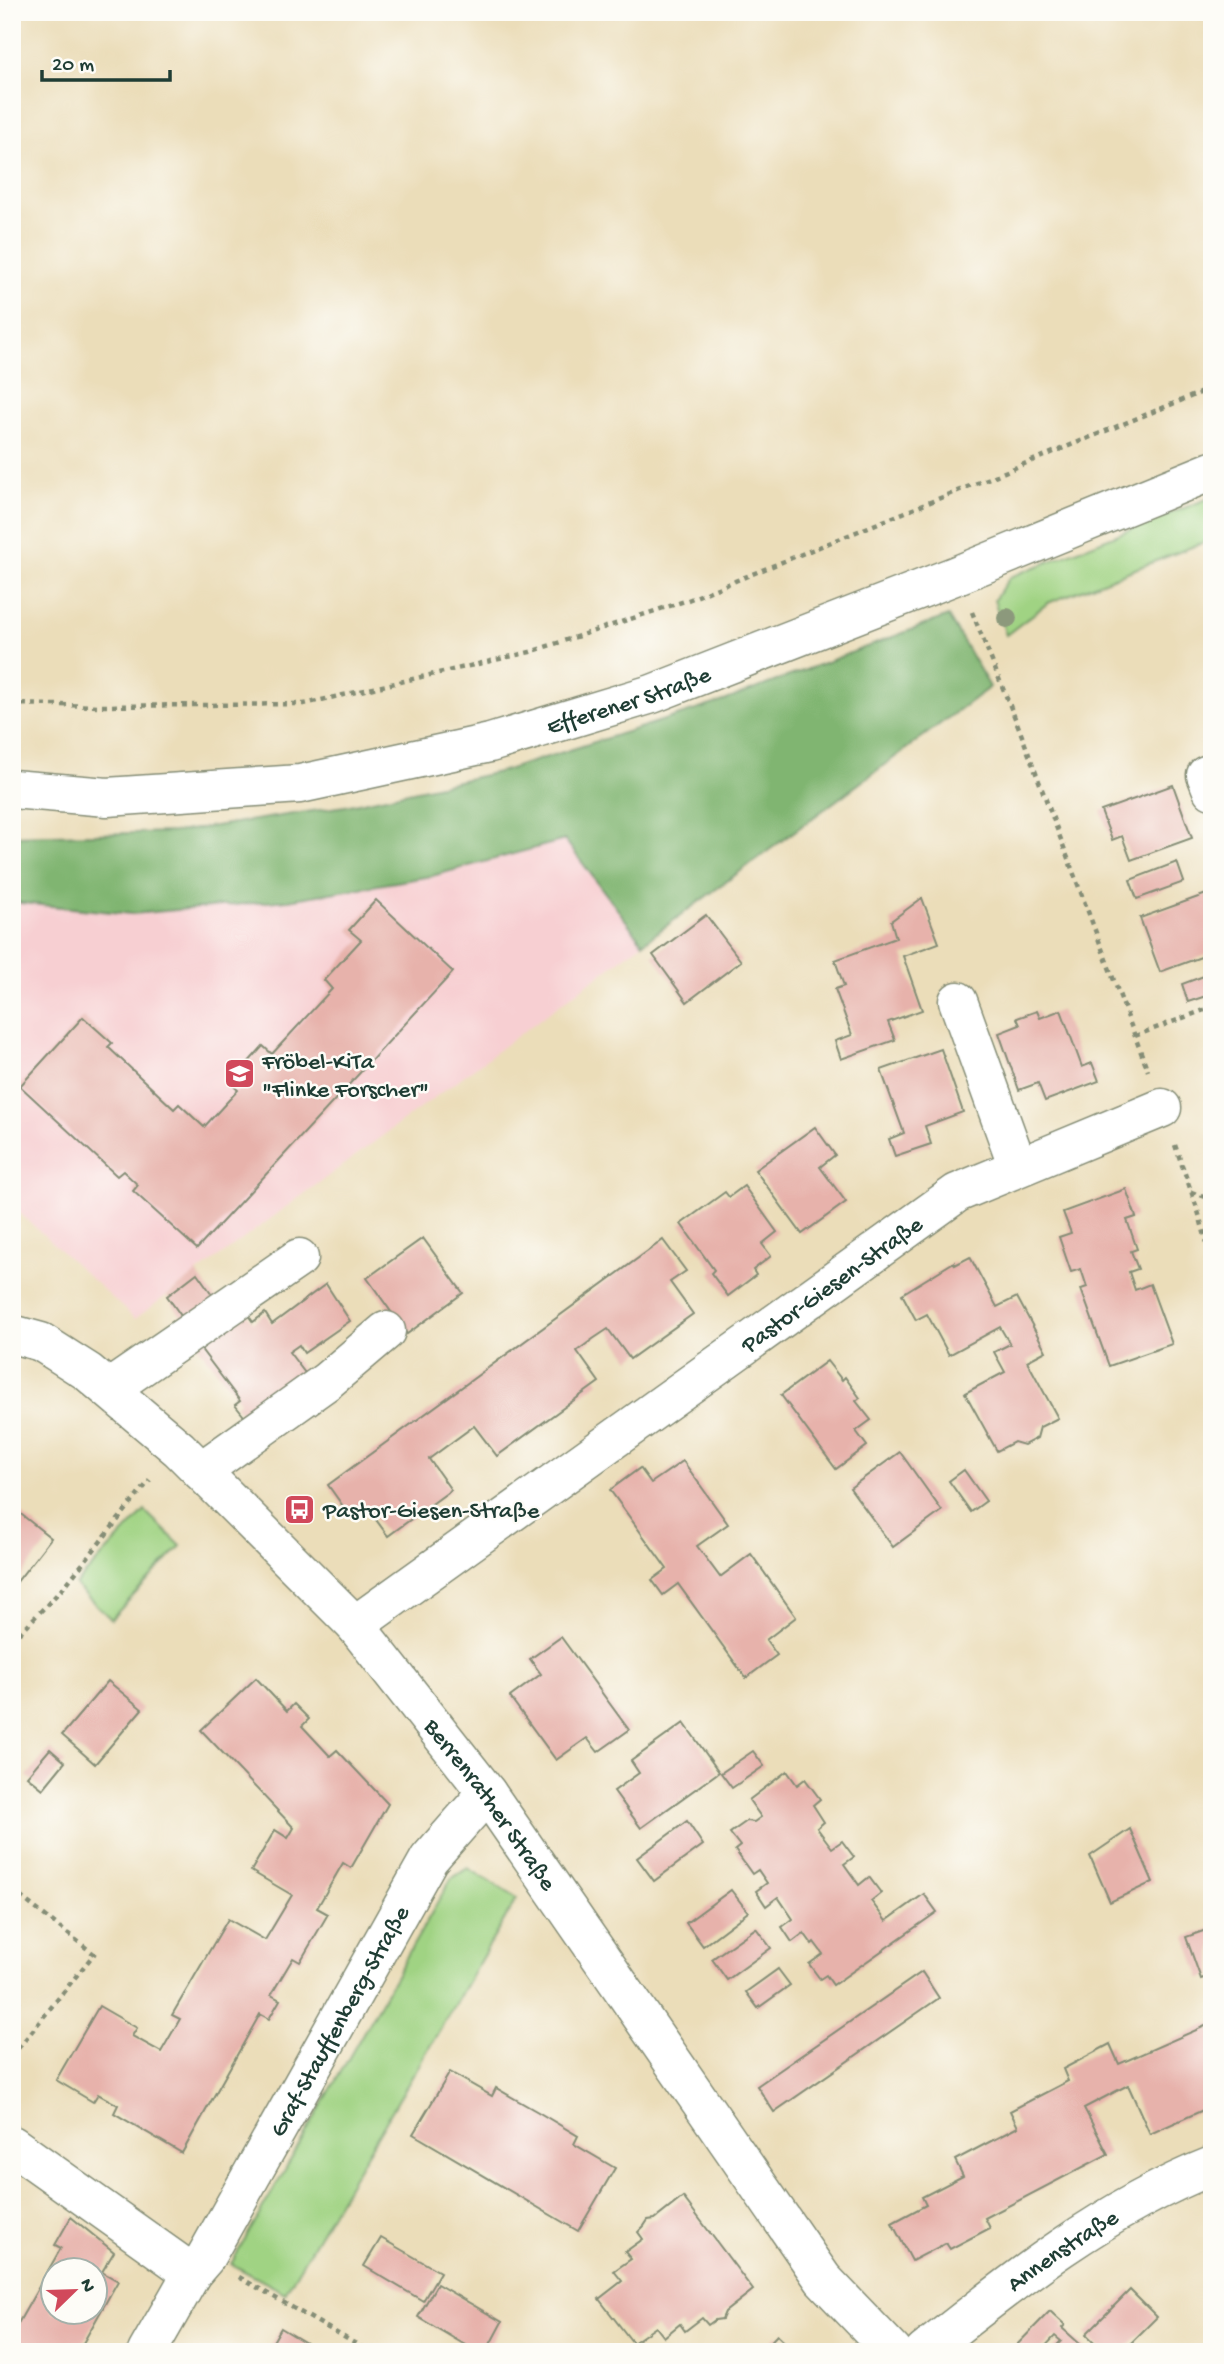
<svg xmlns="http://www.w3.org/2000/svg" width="1224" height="2364" font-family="'Gochi Hand',sans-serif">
<rect width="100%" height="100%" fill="#fdfcf7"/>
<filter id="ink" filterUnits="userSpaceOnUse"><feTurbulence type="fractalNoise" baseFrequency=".0143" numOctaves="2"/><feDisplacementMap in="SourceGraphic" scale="14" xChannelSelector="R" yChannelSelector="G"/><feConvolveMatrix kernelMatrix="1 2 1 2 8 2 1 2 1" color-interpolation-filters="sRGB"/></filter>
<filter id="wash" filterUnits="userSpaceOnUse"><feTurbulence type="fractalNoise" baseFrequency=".00686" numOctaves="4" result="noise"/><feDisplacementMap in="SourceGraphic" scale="28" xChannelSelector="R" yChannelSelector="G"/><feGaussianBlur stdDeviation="1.57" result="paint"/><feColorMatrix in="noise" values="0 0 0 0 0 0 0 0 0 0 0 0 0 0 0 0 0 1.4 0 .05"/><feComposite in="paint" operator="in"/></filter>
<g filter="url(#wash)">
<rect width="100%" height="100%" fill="#ebddb9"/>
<path fill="#f7cfd2" d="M 566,840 L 643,943 L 135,1319 L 12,1206 L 12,902 L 132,914 L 288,900 L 432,876 Z"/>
<g fill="#a0d383" stroke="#60885c" stroke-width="2">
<path d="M 1212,497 L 1212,539 L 1048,603 L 1006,635 L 994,600 L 1010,577 Z"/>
<path d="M 145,1511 L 181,1546 L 111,1619 L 75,1585 Z"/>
<path d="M 468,1868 L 517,1898 L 285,2293 L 231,2264 L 451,1879 Z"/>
</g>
<path fill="#80b571" stroke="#507952" stroke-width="2" d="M 948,616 L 990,687 L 643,943 L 565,840 L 432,876 L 288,900 L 132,914 L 12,902 L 12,836 L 176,832 L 345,806 L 503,771 L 721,702 Z"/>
<g id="blocks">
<g fill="#e7b2ab" fill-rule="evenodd">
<path d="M 1173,785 L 1192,838 L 1131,860 L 1122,836 L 1112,840 L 1101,811 Z"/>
<path d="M 1177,862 L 1184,882 L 1137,899 L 1130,880 Z"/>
<path d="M 1212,892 L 1212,953 L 1160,972 L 1140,918 Z"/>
<path d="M 922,898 L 939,943 L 903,956 L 922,1010 L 888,1022 L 895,1040 L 841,1059 L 835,1041 L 852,1035 L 835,989 L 844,986 L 835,960 L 896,938 L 891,921 Z"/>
<path d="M 376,900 L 453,972 L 197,1249 L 133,1191 L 138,1185 L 123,1171 L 117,1176 L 20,1086 L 83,1017 L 112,1043 L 108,1047 L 174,1109 L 179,1104 L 204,1127 L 238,1090 L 230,1083 L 263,1046 L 272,1054 L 332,989 L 324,980 L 361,940 L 349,930 Z"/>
<path d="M 706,915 L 741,961 L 687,1002 L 653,955 Z"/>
<path d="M 1212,973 L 1212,994 L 1188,1002 L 1182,984 Z"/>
<path d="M 1061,1010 L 1082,1067 L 1092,1063 L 1099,1081 L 1045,1101 L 1038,1083 L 1019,1090 L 999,1033 L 1020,1025 L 1017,1018 L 1037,1011 L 1040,1018 Z"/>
<path d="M 941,1049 L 963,1112 L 925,1126 L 931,1144 L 895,1156 L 889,1139 L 904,1133 L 881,1070 Z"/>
<path d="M 815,1127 L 835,1155 L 820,1167 L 846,1202 L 802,1234 L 755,1170 Z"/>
<path d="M 744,1186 L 777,1232 L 762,1244 L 771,1256 L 753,1270 L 756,1275 L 728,1296 L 711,1273 L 714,1270 L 681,1224 L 725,1192 L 729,1197 Z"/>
<path d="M 1126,1189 L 1136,1217 L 1127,1220 L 1137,1249 L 1131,1251 L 1138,1269 L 1129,1272 L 1135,1290 L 1150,1284 L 1172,1344 L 1109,1366 L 1081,1289 L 1087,1287 L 1081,1269 L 1071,1272 L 1059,1237 L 1071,1233 L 1063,1212 Z"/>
<path d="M 423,1238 L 463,1293 L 407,1334 L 367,1278 Z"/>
<path d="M 663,1240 L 686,1271 L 670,1282 L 693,1314 L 630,1359 L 608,1329 L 593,1339 L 577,1351 L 599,1382 L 497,1456 L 474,1426 L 429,1459 L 451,1490 L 388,1536 L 365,1505 L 350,1516 L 328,1485 Z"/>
<path d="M 970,1257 L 997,1307 L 1017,1297 L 1046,1351 L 1027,1361 L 1058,1418 L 1040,1427 L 1037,1438 L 1024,1445 L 1014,1442 L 997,1451 L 965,1393 L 1005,1372 L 994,1352 L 1010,1344 L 1000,1327 L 949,1355 L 927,1314 L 916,1320 L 902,1294 L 954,1262 L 955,1265 Z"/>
<path d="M 197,1273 L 219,1304 L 189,1327 L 167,1296 Z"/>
<path d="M 326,1284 L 350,1321 L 304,1353 L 299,1345 L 289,1352 L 311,1381 L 251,1425 L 235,1405 L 240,1401 L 194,1340 L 241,1305 L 253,1322 L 265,1313 L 272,1324 Z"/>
<path d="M 827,1361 L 842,1380 L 845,1377 L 860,1398 L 856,1401 L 871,1420 L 856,1431 L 867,1446 L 836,1469 L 781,1395 Z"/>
<path d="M 900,1452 L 942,1511 L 893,1547 L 850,1488 Z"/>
<path d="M 683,1461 L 728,1524 L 697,1546 L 720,1577 L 751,1554 L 796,1617 L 766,1640 L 777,1655 L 746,1678 L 678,1584 L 663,1595 L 652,1580 L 667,1569 L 610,1490 L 640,1468 L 651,1483 Z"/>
<path d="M 964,1470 L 986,1501 L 971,1512 L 949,1481 Z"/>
<path d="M 12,1507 L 51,1538 L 12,1588 Z"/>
<path d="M 561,1637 L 629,1730 L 598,1752 L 587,1738 L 556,1760 L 510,1697 L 541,1674 L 530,1659 Z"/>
<path d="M 256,1678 L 287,1711 L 294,1704 L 309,1719 L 302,1726 L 330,1756 L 337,1750 L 388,1804 L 351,1868 L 343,1863 L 317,1908 L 328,1914 L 300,1962 L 293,1958 L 271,1995 L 280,2000 L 269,2019 L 260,2014 L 182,2153 L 114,2113 L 118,2105 L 98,2094 L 93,2102 L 56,2080 L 99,2006 L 137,2028 L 132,2036 L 161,2052 L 180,2019 L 172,2015 L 228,1919 L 265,1940 L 292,1895 L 251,1871 L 275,1830 L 288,1838 L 294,1828 L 201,1730 Z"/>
<path d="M 108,1681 L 142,1709 L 95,1764 L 62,1735 Z"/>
<path d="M 684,1723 L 719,1772 L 641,1828 L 614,1791 L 639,1773 L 631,1761 Z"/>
<path d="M 50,1749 L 65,1762 L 43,1789 L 27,1776 Z"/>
<path d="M 753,1751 L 764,1766 L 732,1788 L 721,1773 Z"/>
<path d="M 787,1771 L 797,1785 L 805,1779 L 820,1799 L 813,1805 L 824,1822 L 817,1828 L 832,1848 L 842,1841 L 854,1857 L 844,1864 L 859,1885 L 869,1877 L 881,1893 L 871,1901 L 886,1921 L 924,1894 L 937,1912 L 833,1985 L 826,1975 L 820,1979 L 809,1964 L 823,1954 L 814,1942 L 812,1944 L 804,1933 L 792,1942 L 782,1927 L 793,1919 L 778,1897 L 766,1906 L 756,1891 L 767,1883 L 758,1870 L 752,1874 L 735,1850 L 740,1846 L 730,1833 L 747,1821 L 754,1822 L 761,1817 L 749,1800 Z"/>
<path d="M 687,1821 L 703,1845 L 654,1881 L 637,1858 Z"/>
<path d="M 1130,1829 L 1153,1882 L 1110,1902 L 1090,1856 Z"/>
<path d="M 731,1890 L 748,1912 L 703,1946 L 686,1923 Z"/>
<path d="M 756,1928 L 771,1948 L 727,1980 L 712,1959 Z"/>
<path d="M 1212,1928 L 1212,1975 L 1201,1979 L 1186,1937 Z"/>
<path d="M 778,1969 L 790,1985 L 758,2008 L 746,1992 Z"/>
<path d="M 922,1972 L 939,1998 L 774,2112 L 757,2086 Z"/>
<path d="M 12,1996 L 20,2002 L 12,2011 Z"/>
<path d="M 1212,2023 L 1212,2106 L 1150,2134 L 1128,2085 L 1084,2108 L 1108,2154 L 985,2218 L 990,2228 L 950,2249 L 946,2243 L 912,2261 L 892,2223 L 926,2205 L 922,2197 L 963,2176 L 955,2160 L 1018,2127 L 1010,2111 L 1068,2081 L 1063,2069 L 1110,2044 L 1119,2064 Z"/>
<path d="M 450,2072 L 492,2096 L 496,2088 L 538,2112 L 578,2136 L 574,2144 L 615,2168 L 578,2231 L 413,2134 Z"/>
<path d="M 683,2197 L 753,2290 L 725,2312 L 722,2319 L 715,2320 L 708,2325 L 702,2318 L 685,2331 L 680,2324 L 664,2337 L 656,2327 L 633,2343 L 599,2299 L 622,2281 L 614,2271 L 631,2259 L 625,2252 L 643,2239 L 638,2232 L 644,2226 L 648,2220 L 655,2219 Z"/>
<path d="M 71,2217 L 114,2252 L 102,2272 L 118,2281 L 78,2352 L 12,2352 L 12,2334 L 61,2248 L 55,2245 ZM 52,2270 L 94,2270 L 94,2312 L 52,2312 Z"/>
<path d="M 381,2238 L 440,2272 L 423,2301 L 364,2266 Z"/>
<path d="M 437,2284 L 502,2322 L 486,2352 L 477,2352 L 418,2317 Z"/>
<path d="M 1130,2290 L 1157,2317 L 1122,2352 L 1101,2352 L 1102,2350 L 1086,2334 Z"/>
<path d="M 1050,2311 L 1065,2325 L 1062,2328 L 1089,2352 L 1051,2352 L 1061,2341 L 1055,2336 L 1040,2352 L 1010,2352 Z"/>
<path d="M 281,2328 L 321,2352 L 267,2352 Z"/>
<path d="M 777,2335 L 795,2352 L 761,2352 Z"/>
</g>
</g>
</g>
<g filter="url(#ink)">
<use href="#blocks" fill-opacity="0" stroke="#858d76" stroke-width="2"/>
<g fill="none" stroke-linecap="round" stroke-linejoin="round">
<defs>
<g id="minor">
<path d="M 1212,773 L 1206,775 L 1212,790"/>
<path id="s1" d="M 12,789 L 107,797 L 300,784 L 490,743 L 652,694 L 957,575 L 1212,471"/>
<path d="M 958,1001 L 1018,1167"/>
<path id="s2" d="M 12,1334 L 41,1342 L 88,1372 L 179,1449 L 355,1625 L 487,1793 L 823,2279 L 893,2352"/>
<path d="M 109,1389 L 299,1258"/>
<path d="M 201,1471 L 327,1381 L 386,1331"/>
<path id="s3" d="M 355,1625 L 957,1193 L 1162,1108"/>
<path d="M 12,2145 L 192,2273"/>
<path id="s4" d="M 147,2352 L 192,2273 L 205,2258 L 429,1859 L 487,1793"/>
<path id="s5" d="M 924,2352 C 1013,2281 1105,2208 1212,2166"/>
</g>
</defs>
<use href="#minor" stroke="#858d76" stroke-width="41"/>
<g stroke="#858d76" stroke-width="4.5" stroke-dasharray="5 5" stroke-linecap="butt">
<path d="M 972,612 L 1019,728 L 1148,1071"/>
<path d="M 12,704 L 101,706 L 304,704 L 530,652 L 688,600 L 1212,388"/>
<path d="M 1135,1036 L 1212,1007"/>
<path d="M 1175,1145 L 1198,1211 L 1212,1261"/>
<path d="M 1191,1192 L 1212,1199"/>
<path d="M 12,1641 L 64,1587 L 150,1480"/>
<path d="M 12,1890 L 94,1954 L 12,2056"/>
<path d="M 239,2277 L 370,2352"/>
</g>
<use href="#minor" stroke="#fff" stroke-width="38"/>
</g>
<circle fill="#8c997b" cx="1007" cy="618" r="10"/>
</g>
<defs>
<symbol id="school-square" viewBox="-11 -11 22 22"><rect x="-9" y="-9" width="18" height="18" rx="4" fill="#d1495b" stroke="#fdfcf7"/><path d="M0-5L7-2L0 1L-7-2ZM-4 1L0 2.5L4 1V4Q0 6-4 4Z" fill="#fff"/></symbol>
<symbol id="bus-square" viewBox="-11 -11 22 22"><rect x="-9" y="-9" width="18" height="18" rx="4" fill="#d1495b" stroke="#fdfcf7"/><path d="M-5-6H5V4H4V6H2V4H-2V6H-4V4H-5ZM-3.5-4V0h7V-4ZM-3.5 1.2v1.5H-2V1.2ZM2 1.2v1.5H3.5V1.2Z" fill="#fff"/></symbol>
</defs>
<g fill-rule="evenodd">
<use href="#school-square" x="222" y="1056" width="35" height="35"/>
<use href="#bus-square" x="282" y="1492" width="35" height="35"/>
</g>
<g text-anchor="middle" stroke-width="5" stroke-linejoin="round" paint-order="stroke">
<g font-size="24" fill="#1f3d34" stroke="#fdfcf7">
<text dy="8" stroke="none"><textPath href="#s1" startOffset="628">Efferener Straße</textPath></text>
<text dy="8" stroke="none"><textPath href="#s3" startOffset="586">Pastor-Giesen-Straße</textPath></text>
<text dy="8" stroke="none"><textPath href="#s2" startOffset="679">Berrenrather Straße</textPath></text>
<text dy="8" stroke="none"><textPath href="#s4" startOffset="383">Graf-Stauffenberg-Straße</textPath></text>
<text dy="8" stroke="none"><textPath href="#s5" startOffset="172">Annenstraße</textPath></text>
</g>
<g font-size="24" fill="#1f3d34" stroke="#fdfcf7" text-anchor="start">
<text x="262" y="1068">Fröbel-KiTa<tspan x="262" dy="28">"Flinke Forscher"</tspan></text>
<text x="323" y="1517">Pastor-Giesen-Straße</text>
</g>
</g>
<rect width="1224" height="2364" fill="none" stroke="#fdfcf7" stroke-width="42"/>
<g transform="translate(74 2291) rotate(67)"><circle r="33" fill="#fdfcf7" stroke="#a4b0a9" stroke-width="2"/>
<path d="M0-5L12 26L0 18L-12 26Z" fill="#d1495b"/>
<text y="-10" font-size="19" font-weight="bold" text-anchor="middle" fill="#1f3d34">N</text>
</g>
<path d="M42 70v10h128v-10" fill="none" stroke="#1f3d34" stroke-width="3.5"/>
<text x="52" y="70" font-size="21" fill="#1f3d34" stroke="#fdfcf7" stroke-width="5" paint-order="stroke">20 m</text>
</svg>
